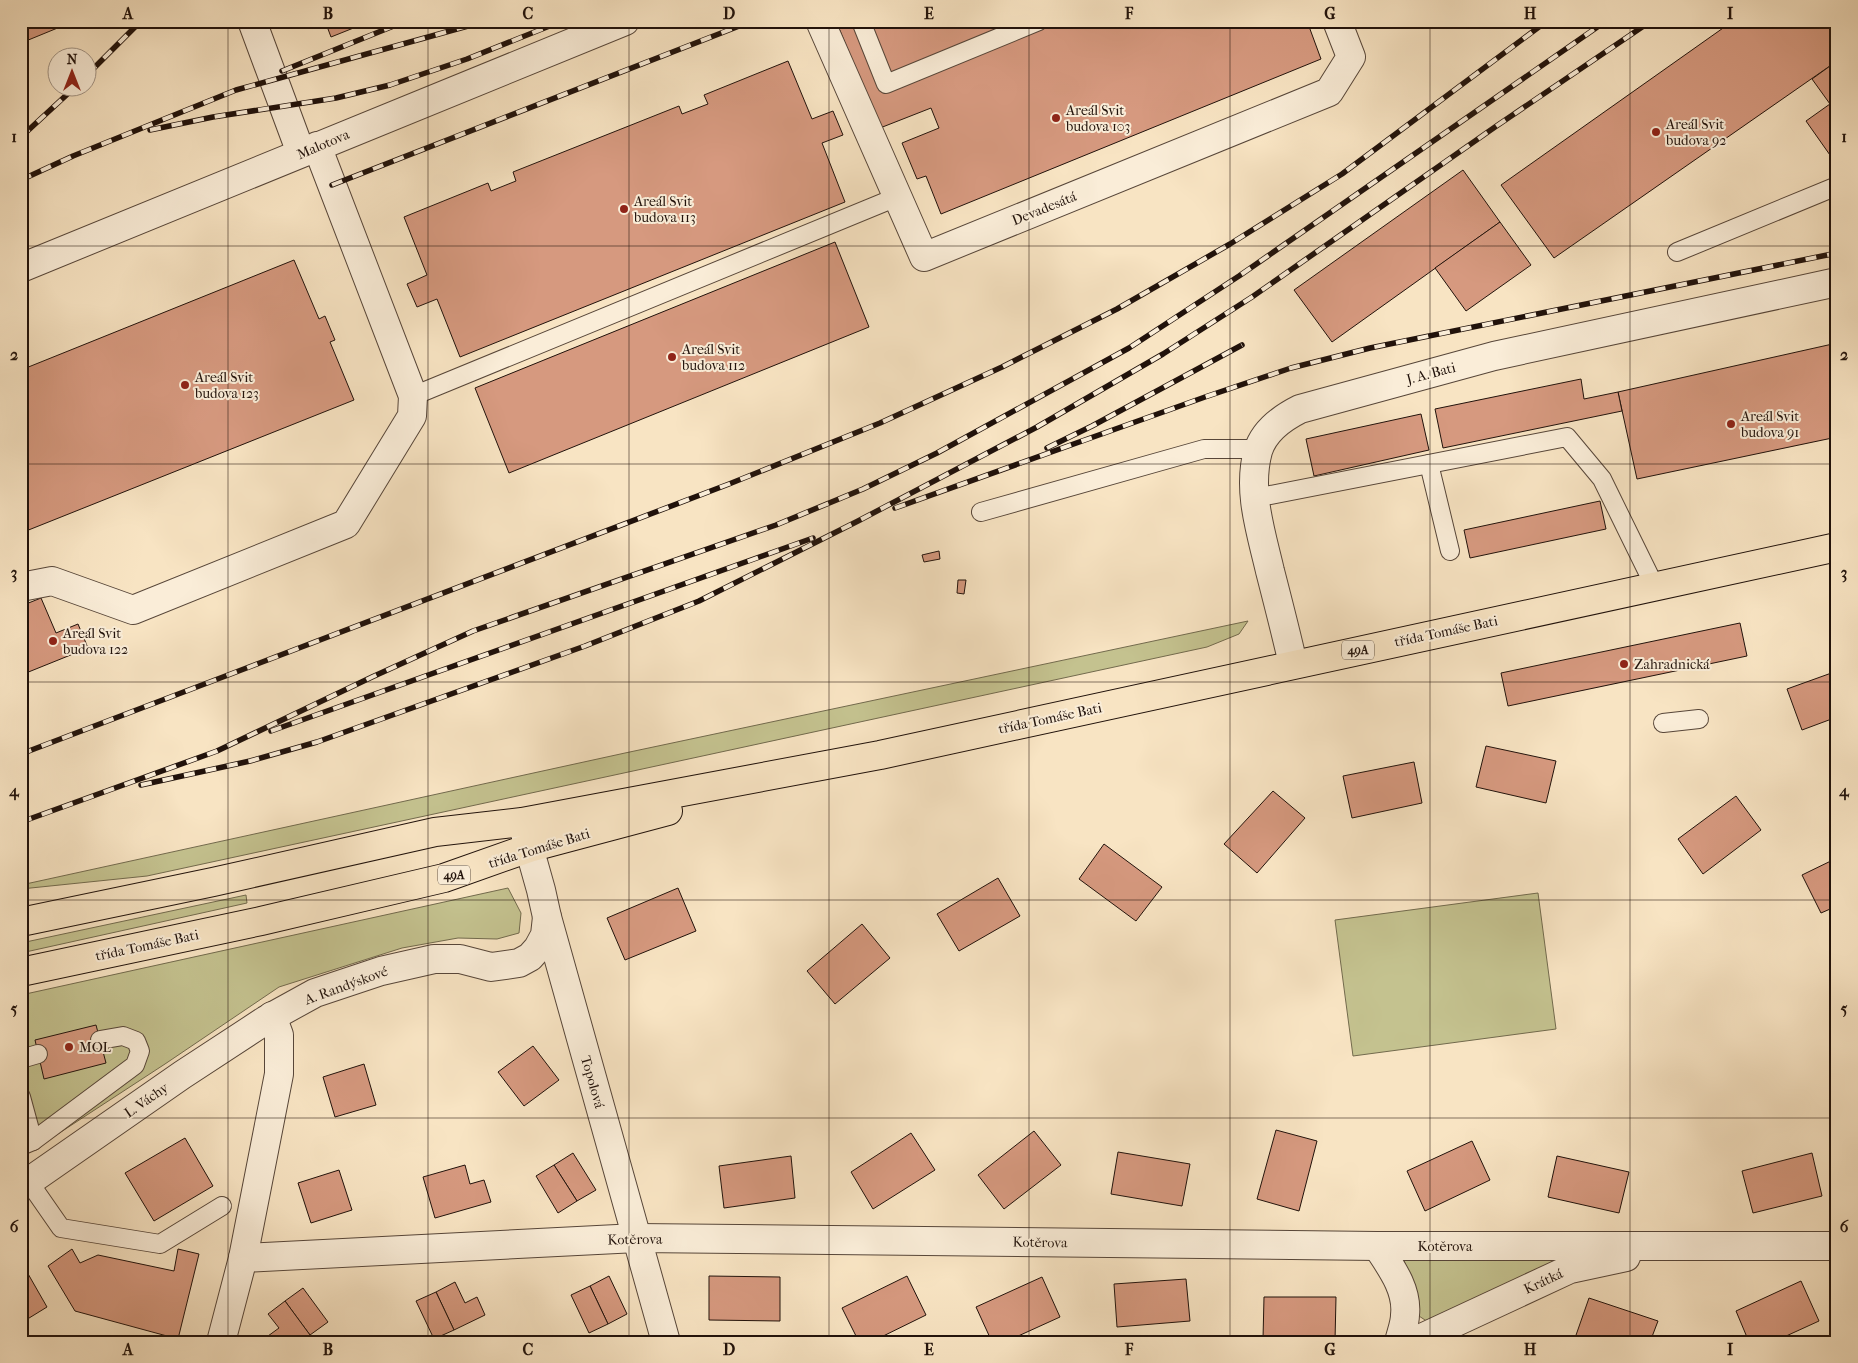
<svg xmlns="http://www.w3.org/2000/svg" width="1858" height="1363" font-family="'IM FELL French Canon',serif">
<rect width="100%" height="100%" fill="#f8e4c3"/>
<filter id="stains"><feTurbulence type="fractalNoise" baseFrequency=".004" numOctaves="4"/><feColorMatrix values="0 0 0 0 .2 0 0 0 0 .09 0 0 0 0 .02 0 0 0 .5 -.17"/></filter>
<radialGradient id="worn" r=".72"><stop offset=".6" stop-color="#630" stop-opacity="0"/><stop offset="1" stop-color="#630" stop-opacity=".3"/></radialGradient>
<g fill="#c4c28f" stroke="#726a4d">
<path d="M 1248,621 L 1239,634 L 1207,647 L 147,876 L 21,889 L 21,885 L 625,753 Z"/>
<path d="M 508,888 L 521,913 L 519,933 L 497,939 L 458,938 L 402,948 L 279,987 L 165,1064 L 21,1158 L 21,995 Z"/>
<path d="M 1538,893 L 1556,1029 L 1353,1056 L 1335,920 Z"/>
<path d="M 246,895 L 247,903 L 21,953 L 21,943 Z"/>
<path d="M 1563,1259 L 1428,1322 L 1419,1316 L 1404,1260 Z"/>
</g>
<g fill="#d6997f" stroke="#21120b">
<path d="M 21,21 L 58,21 L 60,27 L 21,43 Z"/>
<path d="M 325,21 L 371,21 L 331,37 Z"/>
<path d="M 836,21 L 1307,21 L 1321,59 L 941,214 L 926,176 L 917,179 L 902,143 L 939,128 L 931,108 L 880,128 Z"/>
<path d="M 1733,21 L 1837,21 L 1837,61 L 1554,258 L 1501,185 Z"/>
<path d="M 788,61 L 812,119 L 833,111 L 843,135 L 822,143 L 845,202 L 460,357 L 437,299 L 417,307 L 407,284 L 427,275 L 404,217 L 488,183 L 491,191 L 516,181 L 513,172 L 679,106 L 682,114 L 708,104 L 704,95 Z"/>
<path d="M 1837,61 L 1837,99 L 1830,104 L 1812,79 Z"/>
<path d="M 1837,99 L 1837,165 L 1806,121 Z"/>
<path d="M 1463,170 L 1500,222 L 1332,342 L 1294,290 Z"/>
<path d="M 1500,222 L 1531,265 L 1466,311 L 1435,268 Z"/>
<path d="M 835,242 L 869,327 L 509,473 L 475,388 Z"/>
<path d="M 294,260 L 319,319 L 325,316 L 335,340 L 330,342 L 354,400 L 21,533 L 21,370 Z"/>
<path d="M 1837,343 L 1837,437 L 1637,479 L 1618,392 Z"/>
<path d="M 1581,379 L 1584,399 L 1618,392 L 1622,411 L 1443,448 L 1435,409 Z"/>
<path d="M 1421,414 L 1429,450 L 1314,476 L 1306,439 Z"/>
<path d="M 1600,501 L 1606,529 L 1470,558 L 1464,530 Z"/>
<path d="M 939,551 L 940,559 L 924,562 L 922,555 Z"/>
<path d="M 958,580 L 966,580 L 964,594 L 957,593 Z"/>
<path d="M 41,598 L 56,633 L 78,624 L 88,648 L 21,675 L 21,606 Z"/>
<path d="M 1740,623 L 1747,656 L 1508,706 L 1501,673 Z"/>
<path d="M 1837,671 L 1837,717 L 1802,730 L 1787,689 Z"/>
<path d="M 1486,746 L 1556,761 L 1546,803 L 1476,787 Z"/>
<path d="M 1414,762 L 1422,803 L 1352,818 L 1343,776 Z"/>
<path d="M 1273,791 L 1305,818 L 1257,873 L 1224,844 Z"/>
<path d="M 1736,796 L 1761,830 L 1703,874 L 1678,839 Z"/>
<path d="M 1104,844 L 1162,887 L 1136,921 L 1079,879 Z"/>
<path d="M 1837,858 L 1837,906 L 1821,913 L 1802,875 Z"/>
<path d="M 998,878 L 1020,916 L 959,951 L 937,914 Z"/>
<path d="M 678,888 L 696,931 L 625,960 L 607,918 Z"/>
<path d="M 862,924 L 890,958 L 835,1004 L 807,971 Z"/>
<path d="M 96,1025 L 106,1063 L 44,1079 L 35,1040 Z"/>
<path d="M 533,1046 L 559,1080 L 524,1106 L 498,1072 Z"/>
<path d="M 364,1064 L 376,1105 L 335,1117 L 323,1077 Z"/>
<path d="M 1276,1130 L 1317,1141 L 1299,1211 L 1257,1199 Z"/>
<path d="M 1034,1131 L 1061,1165 L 1004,1209 L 978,1175 Z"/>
<path d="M 911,1133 L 935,1170 L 873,1209 L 851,1172 Z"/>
<path d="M 185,1138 L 213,1186 L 154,1221 L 125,1173 Z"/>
<path d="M 1472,1141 L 1490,1180 L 1425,1211 L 1407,1171 Z"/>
<path d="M 1118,1152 L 1190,1164 L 1182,1206 L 1111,1194 Z"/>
<path d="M 573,1153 L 596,1190 L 577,1201 L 554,1165 Z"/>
<path d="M 1812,1153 L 1822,1196 L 1753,1213 L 1742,1171 Z"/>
<path d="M 791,1156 L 795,1198 L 724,1208 L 719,1166 Z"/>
<path d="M 1557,1156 L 1629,1172 L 1619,1213 L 1548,1197 Z"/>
<path d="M 465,1165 L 470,1184 L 484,1180 L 491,1202 L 435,1218 L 423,1177 Z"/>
<path d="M 554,1165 L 577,1201 L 558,1213 L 536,1176 Z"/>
<path d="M 339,1170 L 352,1210 L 311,1223 L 298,1183 Z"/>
<path d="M 72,1249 L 80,1263 L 98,1255 L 174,1271 L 178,1249 L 199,1254 L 178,1339 L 75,1311 L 48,1266 Z"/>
<path d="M 21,1265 L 23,1265 L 47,1307 L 21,1323 Z"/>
<path d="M 609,1276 L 627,1314 L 608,1324 L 590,1286 Z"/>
<path d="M 709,1276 L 780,1277 L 780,1321 L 709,1320 Z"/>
<path d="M 907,1276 L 926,1315 L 871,1342 L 859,1342 L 842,1308 Z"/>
<path d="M 1042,1277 L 1060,1317 L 1005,1342 L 992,1342 L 976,1307 Z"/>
<path d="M 1186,1279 L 1190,1321 L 1117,1327 L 1114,1284 Z"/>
<path d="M 1801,1281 L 1819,1321 L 1773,1342 L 1749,1342 L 1736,1311 Z"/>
<path d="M 455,1282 L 465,1303 L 477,1297 L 485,1315 L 454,1330 L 436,1292 Z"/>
<path d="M 590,1286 L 608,1324 L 589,1333 L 571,1295 Z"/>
<path d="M 303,1288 L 328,1322 L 310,1335 L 285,1301 Z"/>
<path d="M 436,1292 L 454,1330 L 434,1339 L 416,1301 Z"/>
<path d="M 1264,1297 L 1336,1297 L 1335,1341 L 1263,1339 Z"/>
<path d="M 1589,1298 L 1658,1321 L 1650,1342 L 1585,1342 L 1575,1338 Z"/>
<path d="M 285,1301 L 310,1335 L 302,1342 L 272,1342 L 268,1336 L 279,1328 L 268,1314 Z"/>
</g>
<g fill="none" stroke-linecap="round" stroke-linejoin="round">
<defs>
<g id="service">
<path d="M 869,21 L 862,24 L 886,84 L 1039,21"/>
<path d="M 1677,252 L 1837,186"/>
<path d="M 413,396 L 897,197"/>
<path d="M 1429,464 L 1450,551"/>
<path d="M 1255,498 L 1567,437 L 1602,479 L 1655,587"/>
<path d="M 981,512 L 1204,449 L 1258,449"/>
<path d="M 1663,723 L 1699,719"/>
<path d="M 21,1059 L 38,1054"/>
<path d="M 21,1097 L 33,1141"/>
<path d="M 21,1146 L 33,1141 L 135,1065 L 140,1051 L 136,1041 L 123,1036 L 100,1040"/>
<path d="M 29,1182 L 61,1228 L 160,1244 L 222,1206"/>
</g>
<g id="minor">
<path d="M 252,21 L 301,153"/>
<path d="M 820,21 L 924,257 L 1329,92 L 1351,57 L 1337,21"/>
<path d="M 21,268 L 625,21"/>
<path d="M 21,587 L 52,581 L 133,610 L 346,524 L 412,416 L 413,396 L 317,146"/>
<path d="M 1293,664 C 1286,633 1278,602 1270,571 C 1261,532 1247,491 1258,451 C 1264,431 1282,418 1300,409 L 1494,356 L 1837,282"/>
<path d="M 523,826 L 541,890 L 547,917 L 666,1342"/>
<path d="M 21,1187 L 182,1075 L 266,1020 L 315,993 L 381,971 L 434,959 L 460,959 L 491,967 L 519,963 L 530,957 L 538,948 L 545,935 L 547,917"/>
<path d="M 1377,1246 C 1390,1266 1408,1289 1405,1315 C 1405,1324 1401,1333 1399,1342"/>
<path d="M 243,1258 L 637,1238 L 1377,1246 L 1837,1246"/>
<path d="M 221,1342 L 243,1258 L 279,1074 L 279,1035 L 272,1016"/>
<path d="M 1413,1342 L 1570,1269 L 1626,1257"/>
</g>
<g id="primary">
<path d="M 21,922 L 213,882 L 435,832 L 522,822 L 880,755 L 1837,547"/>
<path d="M 21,972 L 261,921 L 444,878 L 529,848 L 668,811"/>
</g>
</defs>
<use href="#service" stroke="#574639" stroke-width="20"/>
<use href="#minor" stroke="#574639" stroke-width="30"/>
<use href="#primary" stroke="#21120b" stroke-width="30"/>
<use href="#service" stroke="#faedd8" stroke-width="18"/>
<use href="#minor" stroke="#faedd8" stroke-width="28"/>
<use href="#primary" stroke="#f8e4c3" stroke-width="28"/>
<defs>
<g id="rail">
<path d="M 282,71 L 406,21"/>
<path d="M 88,74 L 141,21"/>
<path d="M 150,130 L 213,117 L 336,98 L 390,85 L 467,59 L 562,21"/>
<path d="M 21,137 L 74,88"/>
<path d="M 21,180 L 73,156 L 236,90 L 486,21"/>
<path d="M 332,185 L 752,21"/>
<path d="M 1047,448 L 1092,426 L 1242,345"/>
<path d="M 895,508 L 1205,397 L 1291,368 L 1370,348 L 1837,253"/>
<path d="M 271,731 L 813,538"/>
<path d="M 21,754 L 729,484 L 880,423 L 1002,367 L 1117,309 L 1230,244 L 1342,174 L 1547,21"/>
<path d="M 141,785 L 250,761 L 317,742 L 585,646 L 699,601 L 858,521 L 1037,427 L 1163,354 L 1252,297 L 1495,127 L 1651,21"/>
<path d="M 21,822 L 217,751 L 372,677 L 473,631 L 776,525 L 863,489 L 937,453 L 1129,348 L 1239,276 L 1606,21"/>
</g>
</defs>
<use href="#rail" stroke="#21120b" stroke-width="5.5"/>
<use href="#rail" stroke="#faedd8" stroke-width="4" stroke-dasharray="11" stroke-linecap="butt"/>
</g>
<path fill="none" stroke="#21120b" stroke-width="1" stroke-opacity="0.55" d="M 228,21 L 228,1342M 428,21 L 428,1342M 629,21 L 629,1342M 829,21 L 829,1342M 1029,21 L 1029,1342M 1230,21 L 1230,1342M 1430,21 L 1430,1342M 1630,21 L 1630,1342M 21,246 L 1837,246M 21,464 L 1837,464M 21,682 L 1837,682M 21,900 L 1837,900M 21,1118 L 1837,1118"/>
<g fill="#8f2418" stroke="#faedd8" stroke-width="2">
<circle cx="1056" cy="118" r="5"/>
<circle cx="1656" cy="132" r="5"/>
<circle cx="624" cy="209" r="5"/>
<circle cx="672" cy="357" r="5"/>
<circle cx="185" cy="385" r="5"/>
<circle cx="1731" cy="424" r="5"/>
<circle cx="53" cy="641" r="5"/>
<circle cx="1624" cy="664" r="5"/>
<circle cx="69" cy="1047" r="5"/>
</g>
<g text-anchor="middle" stroke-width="4" stroke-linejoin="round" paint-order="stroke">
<g fill="#faedd8" stroke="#625448" stroke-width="1">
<rect x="1342" y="640.5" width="32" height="19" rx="4"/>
<rect x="438" y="865.5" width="32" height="19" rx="4"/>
</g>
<g font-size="12" font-weight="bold" fill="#21120b">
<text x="1358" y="654">49A</text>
<text x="454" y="879">49A</text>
</g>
<g font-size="14" fill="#21120b" stroke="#faedd8" text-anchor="start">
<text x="1066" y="115">Areál Svit<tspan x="1066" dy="16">budova 103</tspan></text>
<text x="1666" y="129">Areál Svit<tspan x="1666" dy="16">budova 92</tspan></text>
<text x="634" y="206">Areál Svit<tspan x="634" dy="16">budova 113</tspan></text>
<text x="682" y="354">Areál Svit<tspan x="682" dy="16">budova 112</tspan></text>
<text x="195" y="382">Areál Svit<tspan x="195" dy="16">budova 123</tspan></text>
<text x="1741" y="421">Areál Svit<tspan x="1741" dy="16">budova 91</tspan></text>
<text x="63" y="638">Areál Svit<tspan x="63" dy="16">budova 122</tspan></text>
<text x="1634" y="669">Zahradnická</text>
<text x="79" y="1052">MOL</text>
</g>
<g font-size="14" fill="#21120b" stroke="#faedd8">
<text transform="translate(323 144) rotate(-23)" y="5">Malotova</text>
<text transform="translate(1044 208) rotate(-22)" y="5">Devadesátá</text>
<text transform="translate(1431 373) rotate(-15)" y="5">J. A. Bati</text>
<text transform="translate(1446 631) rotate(-12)" y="5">třída Tomáše Bati</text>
<text transform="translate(1050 718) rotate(-12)" y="5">třída Tomáše Bati</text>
<text transform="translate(539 848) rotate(-17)" y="5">třída Tomáše Bati</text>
<text transform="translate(147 945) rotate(-12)" y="5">třída Tomáše Bati</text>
<text transform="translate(346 985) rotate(-20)" y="5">A. Randýskové</text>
<text transform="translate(593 1082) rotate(74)" y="5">Topolová</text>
<text transform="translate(146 1100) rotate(-35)" y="5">L. Váchy</text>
<text transform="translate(635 1239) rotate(-1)" y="5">Kotěrova</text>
<text transform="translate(1040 1242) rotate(1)" y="5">Kotěrova</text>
<text x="1445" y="1251">Kotěrova</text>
<text transform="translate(1543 1281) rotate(-25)" y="5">Krátká</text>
</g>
</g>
<rect width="1858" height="1363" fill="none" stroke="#f8e4c3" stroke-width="55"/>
<g transform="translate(72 72)"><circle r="24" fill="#faedd8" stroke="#a39586"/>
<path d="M0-4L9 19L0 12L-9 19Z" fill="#8f2418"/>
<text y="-8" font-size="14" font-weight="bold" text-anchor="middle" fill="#21120b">N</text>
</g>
<rect x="28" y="28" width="1802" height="1308" fill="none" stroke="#21120b" stroke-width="2"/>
<g font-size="16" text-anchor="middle" font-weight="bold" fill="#21120b">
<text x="128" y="19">A</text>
<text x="328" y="19">B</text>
<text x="528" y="19">C</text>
<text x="729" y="19">D</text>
<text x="929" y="19">E</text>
<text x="1129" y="19">F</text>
<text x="1330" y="19">G</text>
<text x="1530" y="19">H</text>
<text x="1730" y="19">I</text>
<text x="14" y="142">1</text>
<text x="1844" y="142">1</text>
<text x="14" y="360">2</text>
<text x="1844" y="360">2</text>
<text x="14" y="578">3</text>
<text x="1844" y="578">3</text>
<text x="14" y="796">4</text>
<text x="1844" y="796">4</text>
<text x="14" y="1014">5</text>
<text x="1844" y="1014">5</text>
<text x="14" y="1232">6</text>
<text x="1844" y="1232">6</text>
<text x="128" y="1355">A</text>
<text x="328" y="1355">B</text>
<text x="528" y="1355">C</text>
<text x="729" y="1355">D</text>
<text x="929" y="1355">E</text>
<text x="1129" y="1355">F</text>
<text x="1330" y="1355">G</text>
<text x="1530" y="1355">H</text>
<text x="1730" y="1355">I</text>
</g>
<rect width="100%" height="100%" filter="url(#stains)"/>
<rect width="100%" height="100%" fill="url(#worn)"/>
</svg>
